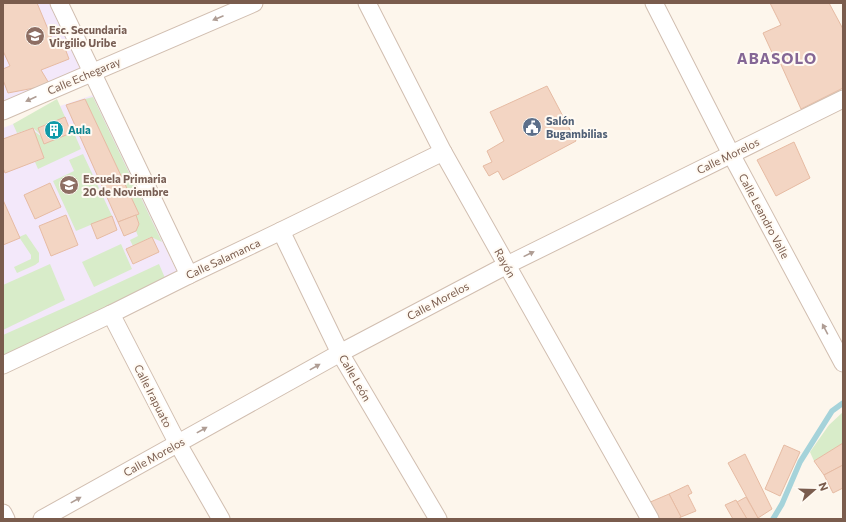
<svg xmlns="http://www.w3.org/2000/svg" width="846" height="522" font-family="Commissioner,sans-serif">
<rect width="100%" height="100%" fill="#fdf6ec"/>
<g fill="#f3e8fa">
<path d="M 3,3 L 52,3 L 84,70 L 3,106 Z"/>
<path d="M 93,95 L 177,272 L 3,356 L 3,128 L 51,109 Z"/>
</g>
<g fill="#d8ecc9">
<path d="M 93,97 L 162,242 L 151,237 L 133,246 L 130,240 L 138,236 L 136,231 L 139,224 L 136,215 L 139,214 L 85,99 Z"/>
<path d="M 57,99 L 65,117 L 38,128 L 40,134 L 33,128 L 17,133 L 13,124 Z"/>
<path d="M 70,124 L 81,149 L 38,169 L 35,162 L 44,158 L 34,131 L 42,137 L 44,143 L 71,133 Z"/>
<path d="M 83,154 L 112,216 L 76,231 L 53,181 L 74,171 L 69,160 Z"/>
<path d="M 26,234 L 39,253 L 39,262 L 35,265 L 17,273 L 14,267 L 31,259 L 31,255 L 19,237 Z"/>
<path d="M 121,244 L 132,269 L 94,287 L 82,262 Z"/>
<path d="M 50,264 L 65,300 L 3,330 L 3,285 Z"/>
<path d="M 159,264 L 165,278 L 3,356 L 3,335 L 77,302 Z"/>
<path d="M 843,412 L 843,443 L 814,461 L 810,452 L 829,425 Z"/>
</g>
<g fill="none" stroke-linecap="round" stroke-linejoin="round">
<path stroke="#a5d3da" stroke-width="5.5" d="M 773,519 L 782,504 L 800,462 L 832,411 L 843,403"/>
</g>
<g fill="#f3d5c3" stroke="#e6bba3">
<path d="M 3,3 L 37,3 L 55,46 L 63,43 L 69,59 L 41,70 L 50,85 L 8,93 L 3,80 L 3,69 L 10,66 L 3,51 Z"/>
<path d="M 770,3 L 829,3 L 843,29 L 843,88 L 801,109 L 778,58 L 775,59 L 763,33 L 781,25 Z"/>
<path d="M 547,86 L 576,141 L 503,180 L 498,171 L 489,176 L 483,166 L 492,162 L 487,151 L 504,141 L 490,112 Z"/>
<path d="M 85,99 L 139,214 L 118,222 L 66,105 Z"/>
<path d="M 65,117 L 71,133 L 44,144 L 38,128 Z"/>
<path d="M 33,128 L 44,158 L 5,173 L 3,168 L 3,139 Z"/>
<path d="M 794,142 L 810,178 L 776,196 L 757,160 Z"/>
<path d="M 50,183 L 61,207 L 35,219 L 24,195 Z"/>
<path d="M 3,200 L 20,238 L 3,245 Z"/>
<path d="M 66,215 L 78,245 L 51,256 L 39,226 Z"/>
<path d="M 136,215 L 139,224 L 136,231 L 124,236 L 118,222 Z"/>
<path d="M 112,216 L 117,230 L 97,239 L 91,224 Z"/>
<path d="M 152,237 L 159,252 L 133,264 L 126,249 Z"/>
<path d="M 843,443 L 843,465 L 824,475 L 814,461 Z"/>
<path d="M 784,445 L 800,452 L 780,496 L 765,489 Z"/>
<path d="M 745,454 L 772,509 L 758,518 L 728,463 Z"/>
<path d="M 843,465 L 843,488 L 833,493 L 824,475 Z"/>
<path d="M 688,485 L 692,493 L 688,495 L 696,511 L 681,517 L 669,494 Z"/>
<path d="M 669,494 L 681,517 L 678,519 L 658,519 L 648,503 Z"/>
<path d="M 746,497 L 758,518 L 756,519 L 747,519 L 737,502 Z"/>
<path d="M 736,500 L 737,502 L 747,519 L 733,519 L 725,505 Z"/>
</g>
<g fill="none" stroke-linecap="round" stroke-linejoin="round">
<defs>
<g id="street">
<path d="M 59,3 L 189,275"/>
<path d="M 367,3 L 443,152 L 650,519"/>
<path d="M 654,3 L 731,154 L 843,363"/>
<path d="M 3,111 L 254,3"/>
<path d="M 281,231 L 340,353 L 438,519"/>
<path d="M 111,314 L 178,444 L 221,519"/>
<path d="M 3,365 L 111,314 L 189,275 L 281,231 L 443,152"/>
<path d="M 3,513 L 6,519"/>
<path d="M 42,519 L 340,353 L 507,265 L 843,99"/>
</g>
</defs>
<use href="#street" stroke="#d1beb0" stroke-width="19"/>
<use href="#street" stroke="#fff" stroke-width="17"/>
</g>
<defs><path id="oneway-solid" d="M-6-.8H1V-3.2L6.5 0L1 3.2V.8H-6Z"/></defs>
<g fill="#af9d94">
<use href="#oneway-solid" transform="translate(218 18) rotate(157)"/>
<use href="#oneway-solid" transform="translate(31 99) rotate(156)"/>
<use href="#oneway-solid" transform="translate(529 254) rotate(-26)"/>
<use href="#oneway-solid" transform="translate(825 329) rotate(-118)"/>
<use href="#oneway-solid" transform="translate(315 367) rotate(-29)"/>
<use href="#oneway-solid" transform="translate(202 430) rotate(-29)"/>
<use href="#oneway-solid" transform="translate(76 500) rotate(-29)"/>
</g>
<defs>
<symbol id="school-disc" viewBox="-11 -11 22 22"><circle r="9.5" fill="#8d6e63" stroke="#fffaf3"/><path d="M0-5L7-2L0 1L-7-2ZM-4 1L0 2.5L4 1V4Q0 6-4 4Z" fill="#fff"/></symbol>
<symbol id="civic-disc" viewBox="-11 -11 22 22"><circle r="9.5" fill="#5c6f8a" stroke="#fffaf3"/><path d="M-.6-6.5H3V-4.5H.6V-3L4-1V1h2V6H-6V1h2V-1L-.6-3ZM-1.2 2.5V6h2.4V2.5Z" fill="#fff"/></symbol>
<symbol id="building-disc" viewBox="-11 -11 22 22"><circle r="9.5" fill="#0f9aa8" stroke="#fffaf3"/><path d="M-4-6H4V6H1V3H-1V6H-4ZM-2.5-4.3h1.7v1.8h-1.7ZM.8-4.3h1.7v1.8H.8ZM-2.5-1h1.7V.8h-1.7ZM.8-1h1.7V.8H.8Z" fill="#fff"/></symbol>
</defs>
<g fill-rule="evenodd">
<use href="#school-disc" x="24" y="25" width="22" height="22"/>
<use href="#civic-disc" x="521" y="116" width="22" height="22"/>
<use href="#building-disc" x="43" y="119" width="22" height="22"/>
<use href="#school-disc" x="58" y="174" width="22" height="22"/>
</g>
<g text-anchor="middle" stroke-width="4" stroke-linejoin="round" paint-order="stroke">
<g font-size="11" font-weight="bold" fill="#785e54" stroke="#fffaf3" text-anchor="start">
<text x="49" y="34">Esc. Secundaria<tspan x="49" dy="13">Virgilio Uribe</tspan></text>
<text x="83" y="183">Escuela Primaria<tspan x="83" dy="13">20 de Noviembre</tspan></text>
</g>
<g font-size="11" fill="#7a5c4d" stroke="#fffaf3">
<text transform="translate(84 76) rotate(-23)" y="4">Calle Echegaray</text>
<text transform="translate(728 156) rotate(-26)" y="4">Calle Morelos</text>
<text transform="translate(764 216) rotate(62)" y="4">Calle Leandro Valle</text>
<text transform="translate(223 259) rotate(-25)" y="4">Calle Salamanca</text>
<text transform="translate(505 263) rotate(61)" y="4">Rayón</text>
<text transform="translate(438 301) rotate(-28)" y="4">Calle Morelos</text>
<text transform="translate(355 378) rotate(60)" y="4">Calle León</text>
<text transform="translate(153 396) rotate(63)" y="4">Calle Irapuato</text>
<text transform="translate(154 457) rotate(-29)" y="4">Calle Morelos</text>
</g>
<g font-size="11" font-weight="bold" fill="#4e5e75" stroke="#fffaf3" text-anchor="start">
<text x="546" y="125">Salón<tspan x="546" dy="13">Bugambilias</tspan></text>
</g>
<g font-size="11" font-weight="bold" fill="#0d838f" stroke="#fffaf3" text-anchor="start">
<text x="68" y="134">Aula</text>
</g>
<g font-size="15" font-weight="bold" letter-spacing="1" fill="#846695" stroke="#fffaf3">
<text x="777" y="64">ABASOLO</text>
</g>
</g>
<rect width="846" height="522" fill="none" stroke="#7a5c4d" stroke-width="8"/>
<g transform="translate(814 490) rotate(70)" stroke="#fffaf3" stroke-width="3" paint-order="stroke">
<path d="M0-3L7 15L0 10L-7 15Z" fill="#7a5c4d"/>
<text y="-6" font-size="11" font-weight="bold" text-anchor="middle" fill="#7a5c4d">N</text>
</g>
</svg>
